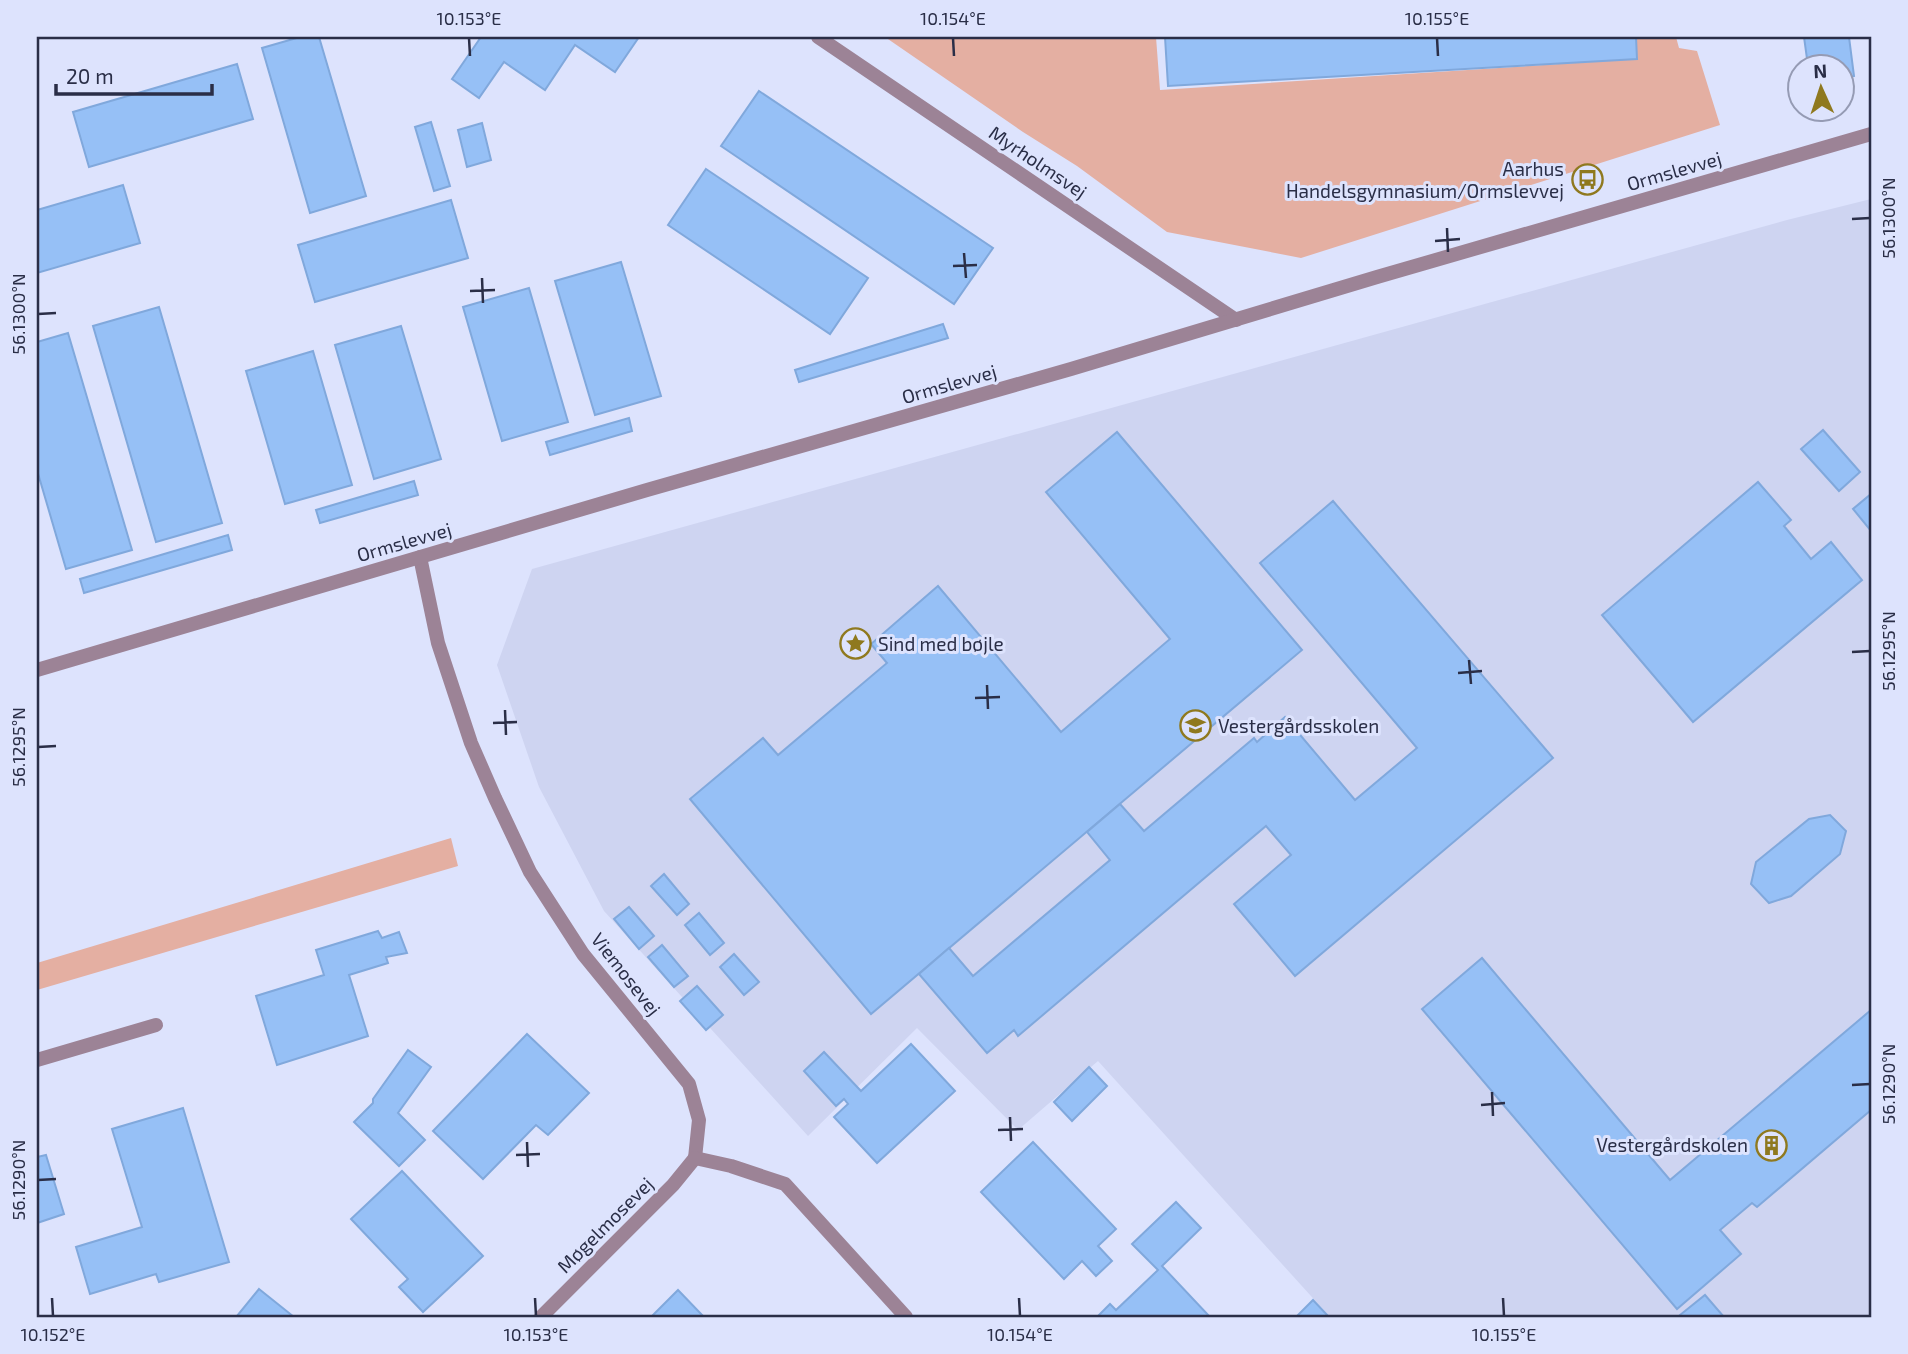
<svg xmlns="http://www.w3.org/2000/svg" width="1908" height="1354" font-family="'Exo 2',sans-serif">
<rect width="100%" height="100%" fill="#dde3fd"/>
<path fill="#ced4f1" d="M 1871,199 L 1871,1317 L 1330,1317 L 1098,1061 L 1018,1130 L 917,1028 L 808,1136 L 604,911 L 539,787 L 497,665 L 532,569 L 1787,220 Z"/>
<g fill="#e4afa2">
<path d="M 885,37 L 1156,37 L 1160,90 L 1636,59 L 1636,37 L 1676,37 L 1679,48 L 1697,51 L 1720,125 L 1301,258 L 1167,232 L 1077,166 L 1023,132 Z"/>
<path d="M 451,838 L 458,866 L 37,990 L 37,963 Z"/>
</g>
<g fill="#96c0f6" stroke="#80a8dc" stroke-width="2">
<path d="M 300,37 L 319,37 L 366,196 L 310,213 L 262,48 Z"/>
<path d="M 481,37 L 639,37 L 615,72 L 575,45 L 545,90 L 504,62 L 479,98 L 452,79 Z"/>
<path d="M 1165,37 L 1636,37 L 1637,59 L 1168,86 Z"/>
<path d="M 1804,37 L 1849,37 L 1854,76 L 1842,79 L 1842,66 L 1808,66 Z"/>
<path d="M 237,64 L 253,119 L 89,167 L 73,112 Z"/>
<path d="M 759,91 L 993,248 L 954,304 L 721,146 Z"/>
<path d="M 431,122 L 450,186 L 434,191 L 415,127 Z"/>
<path d="M 482,123 L 491,160 L 467,167 L 458,130 Z"/>
<path d="M 706,169 L 868,278 L 830,334 L 668,225 Z"/>
<path d="M 123,185 L 140,243 L 37,273 L 37,210 Z"/>
<path d="M 451,200 L 468,258 L 315,302 L 298,245 Z"/>
<path d="M 621,262 L 661,396 L 595,415 L 555,281 Z"/>
<path d="M 529,288 L 568,422 L 502,441 L 463,307 Z"/>
<path d="M 159,307 L 222,523 L 156,542 L 93,326 Z"/>
<path d="M 943,324 L 948,338 L 799,382 L 795,370 Z"/>
<path d="M 401,326 L 441,459 L 374,479 L 335,345 Z"/>
<path d="M 68,333 L 132,550 L 66,569 L 37,470 L 37,342 Z"/>
<path d="M 313,351 L 352,485 L 285,504 L 246,371 Z"/>
<path d="M 629,418 L 632,431 L 550,455 L 546,442 Z"/>
<path d="M 1823,430 L 1860,472 L 1839,491 L 1801,449 Z"/>
<path d="M 1117,432 L 1302,650 L 871,1014 L 690,799 L 763,738 L 778,755 L 887,663 L 871,644 L 938,586 L 1061,732 L 1170,639 L 1046,492 Z"/>
<path d="M 414,481 L 418,495 L 320,523 L 316,510 Z"/>
<path d="M 1758,482 L 1791,520 L 1784,526 L 1811,559 L 1831,542 L 1862,580 L 1693,722 L 1602,615 Z"/>
<path d="M 1871,494 L 1871,531 L 1853,509 Z"/>
<path d="M 1333,501 L 1553,758 L 1295,976 L 1234,904 L 1291,855 L 1266,826 L 1018,1036 L 1014,1030 L 987,1053 L 919,974 L 949,948 L 973,976 L 1110,860 L 1087,832 L 1120,804 L 1144,831 L 1254,738 L 1257,742 L 1285,717 L 1355,800 L 1417,748 L 1260,563 Z"/>
<path d="M 228,535 L 232,550 L 84,593 L 80,579 Z"/>
<path d="M 1830,815 L 1846,831 L 1840,854 L 1791,896 L 1769,903 L 1751,884 L 1756,862 L 1809,819 Z"/>
<path d="M 664,874 L 689,904 L 677,915 L 651,886 Z"/>
<path d="M 629,907 L 654,936 L 639,949 L 614,919 Z"/>
<path d="M 699,913 L 724,943 L 710,955 L 685,925 Z"/>
<path d="M 378,931 L 382,938 L 399,932 L 407,953 L 386,957 L 388,963 L 349,975 L 368,1036 L 277,1065 L 256,996 L 324,975 L 316,950 Z"/>
<path d="M 662,945 L 688,976 L 674,987 L 648,957 Z"/>
<path d="M 734,954 L 759,982 L 744,995 L 720,967 Z"/>
<path d="M 1482,958 L 1670,1180 L 1871,1010 L 1871,1110 L 1757,1207 L 1752,1203 L 1720,1230 L 1741,1254 L 1677,1309 L 1422,1009 Z"/>
<path d="M 697,986 L 723,1015 L 706,1030 L 680,1001 Z"/>
<path d="M 527,1034 L 589,1093 L 548,1135 L 536,1125 L 483,1179 L 433,1131 Z"/>
<path d="M 911,1044 L 955,1091 L 877,1163 L 834,1117 L 848,1104 L 844,1099 L 836,1106 L 804,1071 L 824,1052 L 861,1091 Z"/>
<path d="M 408,1050 L 431,1067 L 398,1113 L 425,1140 L 399,1166 L 354,1122 L 373,1103 L 373,1099 Z"/>
<path d="M 1089,1067 L 1107,1086 L 1072,1121 L 1054,1102 Z"/>
<path d="M 183,1108 L 229,1262 L 159,1282 L 156,1274 L 90,1294 L 76,1247 L 142,1227 L 112,1129 Z"/>
<path d="M 1033,1142 L 1116,1229 L 1098,1246 L 1112,1261 L 1096,1276 L 1082,1261 L 1064,1279 L 981,1192 Z"/>
<path d="M 46,1155 L 64,1214 L 37,1223 L 37,1157 Z"/>
<path d="M 402,1171 L 483,1256 L 423,1312 L 399,1287 L 408,1279 L 351,1219 Z"/>
<path d="M 1176,1202 L 1201,1228 L 1162,1266 L 1210,1317 L 1097,1317 L 1110,1304 L 1116,1310 L 1158,1270 L 1132,1244 Z"/>
<path d="M 259,1289 L 294,1317 L 238,1317 L 237,1316 Z"/>
<path d="M 678,1290 L 704,1317 L 651,1317 Z"/>
<path d="M 1705,1295 L 1724,1317 L 1682,1317 L 1680,1315 Z"/>
<path d="M 1313,1300 L 1329,1317 L 1296,1317 Z"/>
</g>
<g fill="none" stroke-linecap="round" stroke-linejoin="round">
<g stroke="#9c8396" stroke-width="14">
<path d="M 818,37 L 1236,320"/>
<path d="M 420,557 L 438,643 L 471,743 L 495,798 L 530,872 L 583,954 L 689,1084 L 699,1120 L 695,1158"/>
<path d="M 37,1060 L 156,1025"/>
<path d="M 695,1158 L 731,1166 L 785,1184 L 906,1317"/>
<path d="M 541,1317 L 673,1185 L 695,1158"/>
</g>
<path stroke="#9c8396" stroke-width="14" d="M 37,670 L 647,490 L 1071,369 L 1377,277 L 1871,134"/>
</g>
<path fill="none" stroke="#2a2e47" stroke-width="2.5" d="M 469,38 L 470,56M 953,38 L 954,56M 1437,38 L 1438,56M 1852,219 L 1870,218M 1447,228 L 1448,252M 1435,241 L 1460,239M 964,253 L 966,278M 953,266 L 977,265M 482,278 L 483,303M 470,291 L 495,290M 38,314 L 56,313M 1852,652 L 1870,651M 1469,660 L 1471,684M 1458,673 L 1482,671M 987,685 L 988,709M 975,698 L 1000,697M 505,710 L 506,735M 493,723 L 517,722M 38,747 L 56,746M 1852,1085 L 1870,1084M 1492,1092 L 1493,1116M 1481,1105 L 1505,1103M 1010,1117 L 1011,1141M 998,1130 L 1023,1129M 527,1142 L 528,1167M 516,1155 L 540,1154M 38,1180 L 56,1179M 52,1298 L 53,1316M 535,1298 L 536,1316M 1019,1298 L 1020,1316M 1503,1298 L 1504,1316"/>
<defs>
<symbol id="bus-ring" viewBox="-11 -11 22 22"><circle r="9.5" fill="#dde3fd" stroke="#8f791f" stroke-width="1.5"/><path d="M-5-6H5V4H4V6H2V4H-2V6H-4V4H-5ZM-3.5-4V0h7V-4ZM-3.5 1.2v1.5H-2V1.2ZM2 1.2v1.5H3.5V1.2Z" fill="#8f791f"/></symbol>
<symbol id="sight-ring" viewBox="-11 -11 22 22"><circle r="9.5" fill="#dde3fd" stroke="#8f791f" stroke-width="1.5"/><path d="M0-6L1.8-2.2L6-1.7L2.9 1.2L3.7 5.4L0 3.3L-3.7 5.4L-2.9 1.2L-6-1.7L-1.8-2.2Z" fill="#8f791f"/></symbol>
<symbol id="school-ring" viewBox="-11 -11 22 22"><circle r="9.5" fill="#dde3fd" stroke="#8f791f" stroke-width="1.5"/><path d="M0-5L7-2L0 1L-7-2ZM-4 1L0 2.5L4 1V4Q0 6-4 4Z" fill="#8f791f"/></symbol>
<symbol id="building-ring" viewBox="-11 -11 22 22"><circle r="9.5" fill="#dde3fd" stroke="#8f791f" stroke-width="1.5"/><path d="M-4-6H4V6H1V3H-1V6H-4ZM-2.5-4.3h1.7v1.8h-1.7ZM.8-4.3h1.7v1.8H.8ZM-2.5-1h1.7V.8h-1.7ZM.8-1h1.7V.8H.8Z" fill="#8f791f"/></symbol>
</defs>
<g fill-rule="evenodd">
<use href="#bus-ring" x="1570" y="162" width="35" height="35"/>
<use href="#sight-ring" x="838" y="626" width="35" height="35"/>
<use href="#school-ring" x="1178" y="708" width="35" height="35"/>
<use href="#building-ring" x="1754" y="1128" width="35" height="35"/>
</g>
<g text-anchor="middle" stroke-width="6" stroke-linejoin="round" paint-order="stroke">
<g font-size="19" fill="#2a2e47" stroke="#dde3fd">
<text transform="translate(1038 162) rotate(34)" y="7">Myrholmsvej</text>
<text transform="translate(1674 171) rotate(-16)" y="7">Ormslevvej</text>
<text transform="translate(949 384) rotate(-16)" y="7">Ormslevvej</text>
<text transform="translate(404 542) rotate(-16)" y="7">Ormslevvej</text>
<text transform="translate(626 974) rotate(52)" y="7">Viemosevej</text>
<text transform="translate(605 1225) rotate(-45)" y="7">Møgelmosevej</text>
</g>
<g font-size="19" fill="#2a2e47" stroke="#dde3fd" text-anchor="end">
<text x="1564" y="176">Aarhus<tspan x="1564" dy="22">Handelsgymnasium/Ormslevvej</tspan></text>
<text x="878" y="651" text-anchor="start">Sind med bøjle</text>
<text x="1218" y="733" text-anchor="start">Vestergårdsskolen</text>
<text x="1748" y="1152">Vestergårdskolen</text>
</g>
</g>
<rect width="1908" height="1354" fill="none" stroke="#dde3fd" stroke-width="77"/>
<g transform="translate(1821 88) rotate(357)"><circle r="33" fill="#dde3fd" stroke="#959bb4" stroke-width="2"/>
<path d="M0-5L12 26L0 18L-12 26Z" fill="#8f791f"/>
<text y="-10" font-size="19" font-weight="bold" text-anchor="middle" fill="#2a2e47">N</text>
</g>
<path d="M56 84v10h156v-10" fill="none" stroke="#2a2e47" stroke-width="3.5"/>
<text x="66" y="84" font-size="21" fill="#2a2e47" stroke="#dde3fd" stroke-width="5" paint-order="stroke">20 m</text>
<rect x="38" y="38" width="1832" height="1278" fill="none" stroke="#2a2e47" stroke-width="2.5"/>
<g font-size="18" text-anchor="middle" fill="#2a2e47">
<text x="469" y="25">10.153°E</text>
<text x="953" y="25">10.154°E</text>
<text x="1437" y="25">10.155°E</text>
<text transform="translate(1889 218) rotate(-90)" y="6">56.1300°N</text>
<text transform="translate(19 314) rotate(-90)" y="6">56.1300°N</text>
<text transform="translate(1889 651) rotate(-90)" y="6">56.1295°N</text>
<text transform="translate(19 747) rotate(-90)" y="6">56.1295°N</text>
<text transform="translate(1889 1084) rotate(-90)" y="6">56.1290°N</text>
<text transform="translate(19 1180) rotate(-90)" y="6">56.1290°N</text>
<text x="53" y="1341">10.152°E</text>
<text x="536" y="1341">10.153°E</text>
<text x="1020" y="1341">10.154°E</text>
<text x="1504" y="1341">10.155°E</text>
</g>
</svg>
